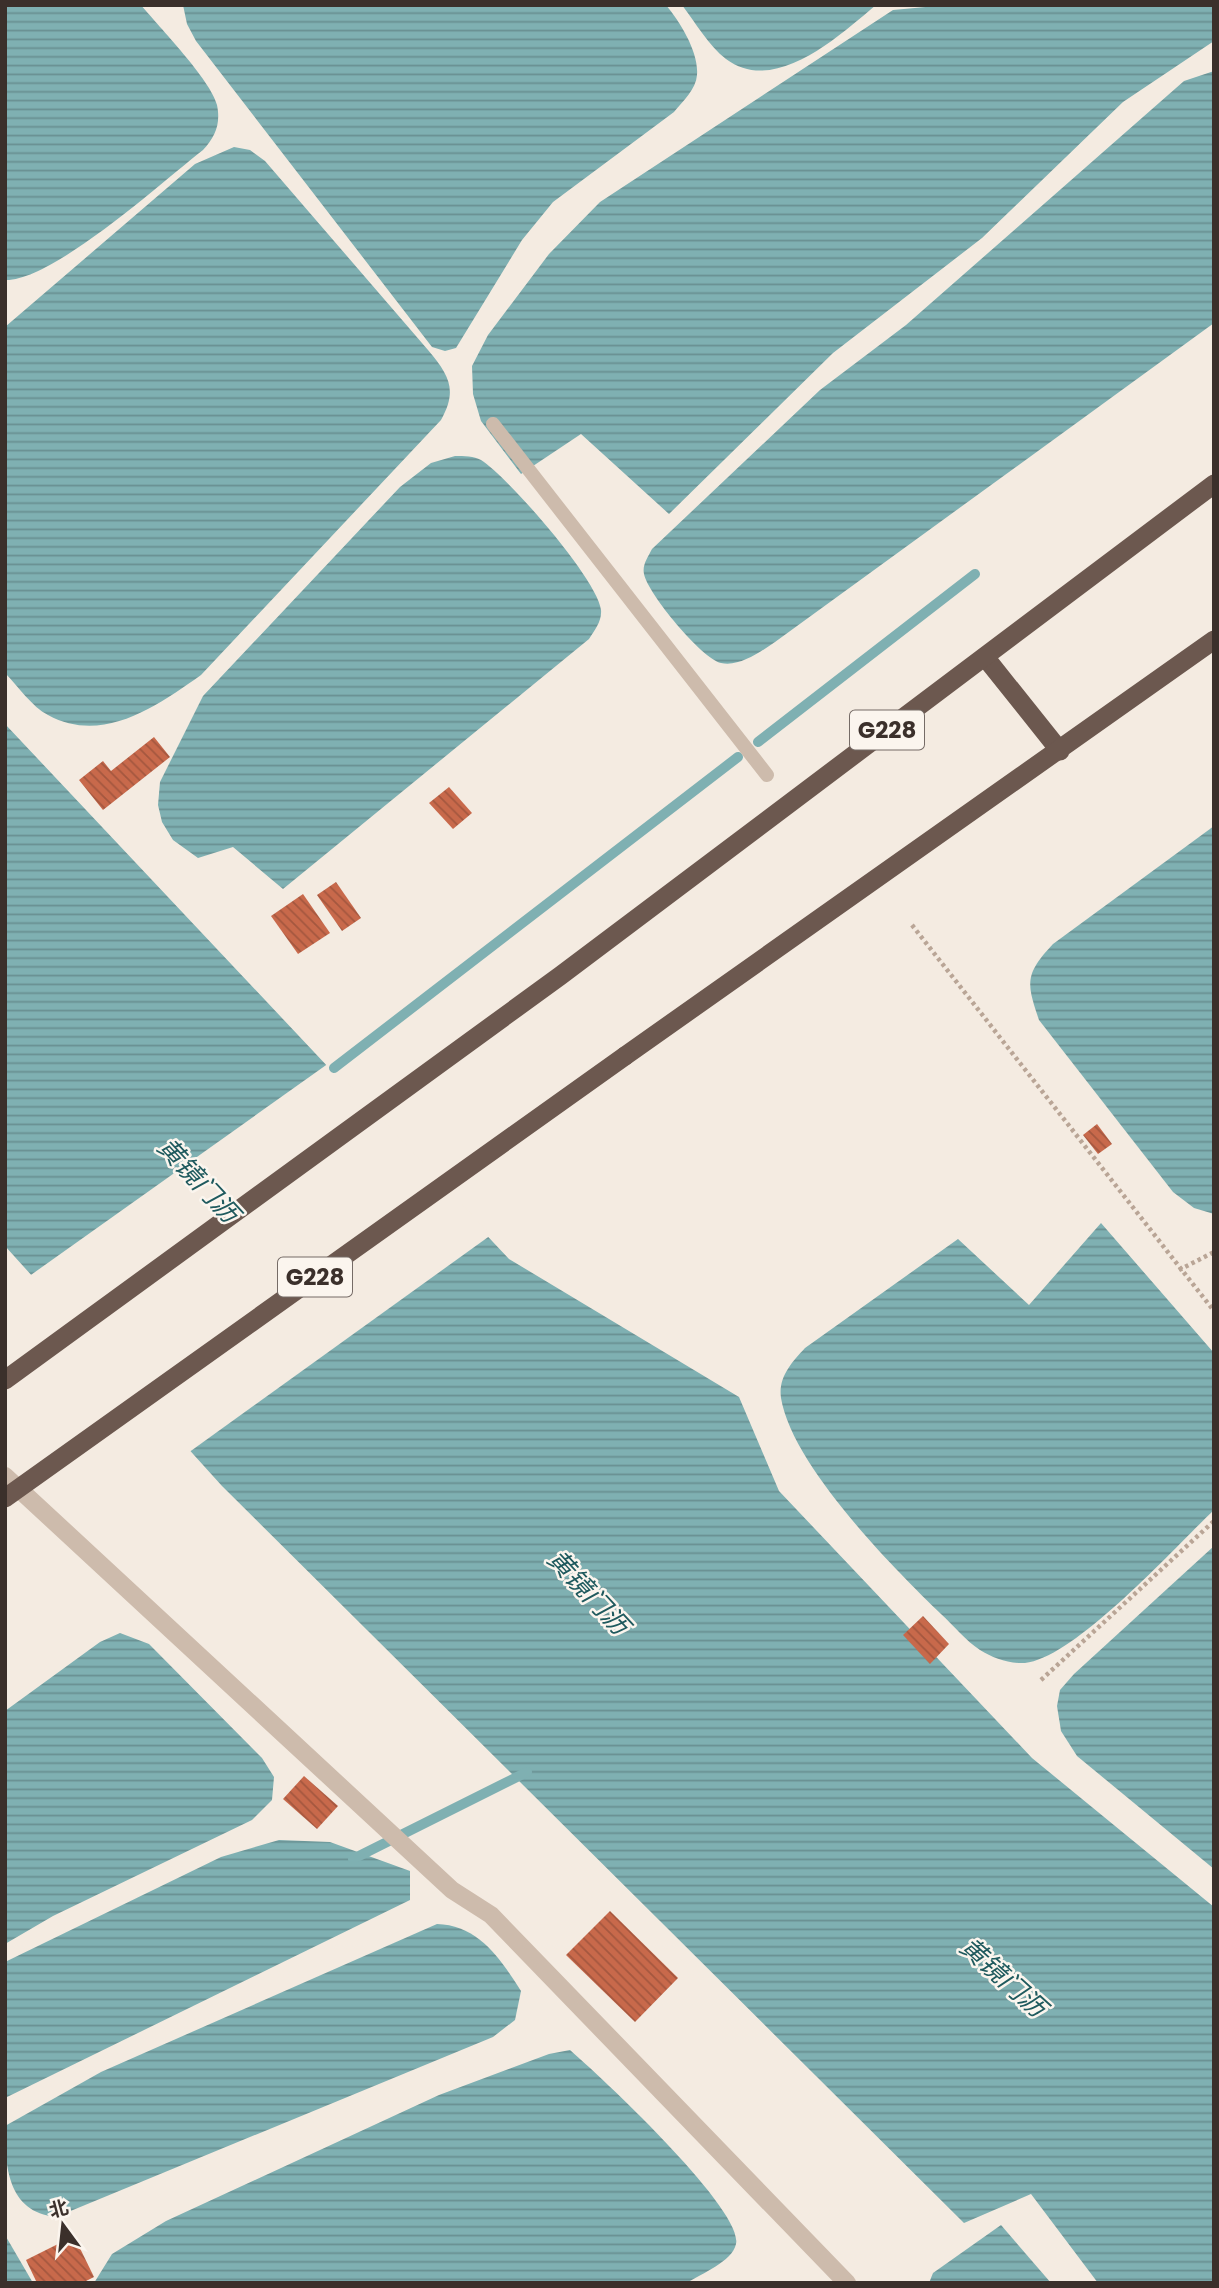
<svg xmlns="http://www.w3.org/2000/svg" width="1219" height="2288" font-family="Poppins,'Noto Sans SC',sans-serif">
<defs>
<pattern id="water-rules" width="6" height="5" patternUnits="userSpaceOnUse" patternTransform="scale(1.75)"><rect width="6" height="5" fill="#7fb0b2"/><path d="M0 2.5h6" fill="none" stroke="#699091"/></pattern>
<pattern id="building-back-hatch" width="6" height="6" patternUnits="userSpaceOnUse" patternTransform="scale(1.75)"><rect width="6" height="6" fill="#c8694b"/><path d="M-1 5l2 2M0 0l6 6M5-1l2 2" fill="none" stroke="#a4573f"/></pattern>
</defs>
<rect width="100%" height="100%" fill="#f4ebe1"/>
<g fill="url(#water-rules)">
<path d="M 5,5 L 141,5 C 159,27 211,80 217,105 C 221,124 215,137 203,150 C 163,181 52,282 5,280 Z"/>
<path d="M 183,5 L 666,5 C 680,22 699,52 697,75 C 696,89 683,101 674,112 L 553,202 L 522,240 L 456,348 L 445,351 L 432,347 L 196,41 L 187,24 Z"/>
<path d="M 682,5 L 876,5 C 840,35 775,96 726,59 C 709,46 695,22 682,5 Z"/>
<path d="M 947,5 L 1214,5 L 1214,41 L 1123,102 L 982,238 L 833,353 L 669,514 L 581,434 L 521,474 L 481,421 L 473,394 L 472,366 L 488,335 L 549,254 L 600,202 L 893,10 Z"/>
<path d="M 1214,71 L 1214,323 L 775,642 C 760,652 740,667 721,663 C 702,659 648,594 644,574 C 642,565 648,557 652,549 L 820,390 L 906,325 L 1184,81 Z"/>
<path d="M 234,147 L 250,150 L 265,161 L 428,350 C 449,375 458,390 441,420 L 201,675 C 157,706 103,745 48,715 C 32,707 18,686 5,673 L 5,327 L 195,164 Z"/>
<path d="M 455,456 C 464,456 474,456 481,460 C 508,477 598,580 601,610 C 602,621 595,630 589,639 L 283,889 L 233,847 L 198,858 L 173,840 L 162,822 L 158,805 L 160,782 L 203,696 L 400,487 L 431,463 Z"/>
<path d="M 5,724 L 509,1259 L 739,1397 L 779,1491 L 1032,1758 L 1214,1907 L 1214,2283 L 1098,2283 L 1031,2194 L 964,2223 L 222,1486 L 5,1246 Z"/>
<path d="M 1214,826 L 1214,1214 L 1194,1208 L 1173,1192 L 1039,1020 C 1026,982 1025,974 1053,944 Z"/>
<path d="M 1101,1223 L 1214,1353 L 1214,1510 C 1175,1547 1075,1658 1025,1663 C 1009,1664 993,1658 980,1650 C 966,1641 953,1625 941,1614 C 892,1567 792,1465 781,1398 C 778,1377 792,1362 805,1348 L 958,1239 L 1029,1305 Z"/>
<path d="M 1214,1546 L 1214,1869 L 1077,1756 L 1061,1731 L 1057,1706 L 1060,1690 L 1074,1674 Z"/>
<path d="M 120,1633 L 149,1644 L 262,1758 L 274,1777 L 272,1800 L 252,1820 L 53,1916 L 5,1944 L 5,1711 L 100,1642 Z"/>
<path d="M 279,1840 L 330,1842 L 410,1871 L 410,1900 L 5,2098 L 5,1962 L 221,1857 Z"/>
<path d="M 437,1924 C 478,1925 500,1958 521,1991 L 515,2020 L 493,2037 L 56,2217 C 7,2212 5,2166 5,2126 L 101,2072 Z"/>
<path d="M 570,2050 C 600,2076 744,2210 736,2244 C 732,2262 702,2273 687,2283 L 94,2283 L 112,2254 L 166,2221 L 439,2095 L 549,2054 Z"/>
<path d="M 1001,2225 L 1051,2283 L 929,2283 L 933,2273 Z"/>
<path d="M 5,2235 L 33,2283 L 5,2283 Z"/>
</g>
<path fill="#f4ebe1" d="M 329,1063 L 491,1235 L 188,1453 L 28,1277 Z"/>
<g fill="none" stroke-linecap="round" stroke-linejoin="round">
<g stroke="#7fb0b2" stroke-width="10">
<path d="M 758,742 L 975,574"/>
<path d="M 334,1068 L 738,757"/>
<path d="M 353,1859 L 527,1772"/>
</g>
</g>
<g fill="url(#building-back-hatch)">
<path d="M 154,737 L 170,757 L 103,810 L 79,780 L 103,761 L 111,771 Z"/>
<path d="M 449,787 L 472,813 L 453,829 L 429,803 Z"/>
<path d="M 336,882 L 361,918 L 342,931 L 317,895 Z"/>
<path d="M 303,894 L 330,933 L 298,954 L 271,916 Z"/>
<path d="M 1097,1124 L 1112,1144 L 1098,1154 L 1083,1135 Z"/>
<path d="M 923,1616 L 949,1644 L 930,1664 L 903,1635 Z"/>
<path d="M 304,1776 L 338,1806 L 317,1829 L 283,1799 Z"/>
<path d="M 610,1911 L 678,1978 L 635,2022 L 566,1955 Z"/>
<path d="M 74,2236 L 94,2277 L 82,2283 L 37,2283 L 26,2260 Z"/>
</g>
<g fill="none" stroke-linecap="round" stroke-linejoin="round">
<g stroke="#b9a596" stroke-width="4.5" stroke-dasharray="3.5 3.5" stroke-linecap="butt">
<path d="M 912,925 L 1214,1311"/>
<path d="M 1179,1270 L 1214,1252"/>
<path d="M 1041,1680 L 1214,1521"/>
</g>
<path stroke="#cdbbac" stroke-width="14" d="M 493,424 L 767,775"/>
<path stroke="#cdbbac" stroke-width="18" d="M 5,1476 L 452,1890 L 491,1915 L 847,2283"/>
<g stroke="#6c584f" stroke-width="19">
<path d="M 985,657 L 1060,751"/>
<path d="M 625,1056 L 1214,640"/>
<path d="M 5,1380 L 560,976 L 1214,484"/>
</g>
<path stroke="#6c584f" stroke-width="19" d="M 5,1498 L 625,1056"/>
</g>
<g text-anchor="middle" stroke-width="5" stroke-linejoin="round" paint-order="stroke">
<g fill="#fbf5ee" stroke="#756b66" stroke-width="2">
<rect x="850" y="710.5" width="74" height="39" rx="5"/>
<rect x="278" y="1257.5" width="74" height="39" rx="5"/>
</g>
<g font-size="23" font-weight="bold" fill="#3b302b">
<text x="887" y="738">G228</text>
<text x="315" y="1285">G228</text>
</g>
<g font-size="26" font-style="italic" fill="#1f5a5e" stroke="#fbf5ee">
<text transform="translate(198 1180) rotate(47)" y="9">黄镜门沥</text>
<text transform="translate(588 1592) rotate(47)" y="9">黄镜门沥</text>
<text transform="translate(1003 1977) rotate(42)" y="9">黄镜门沥</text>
</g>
</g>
<rect width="1219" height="2288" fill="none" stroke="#3b302b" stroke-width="14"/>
<g transform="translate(63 2225) rotate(345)" stroke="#fbf5ee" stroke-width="5" paint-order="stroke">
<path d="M0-5L12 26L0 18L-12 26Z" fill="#3b302b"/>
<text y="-10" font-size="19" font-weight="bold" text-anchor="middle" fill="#3b302b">北</text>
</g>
</svg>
